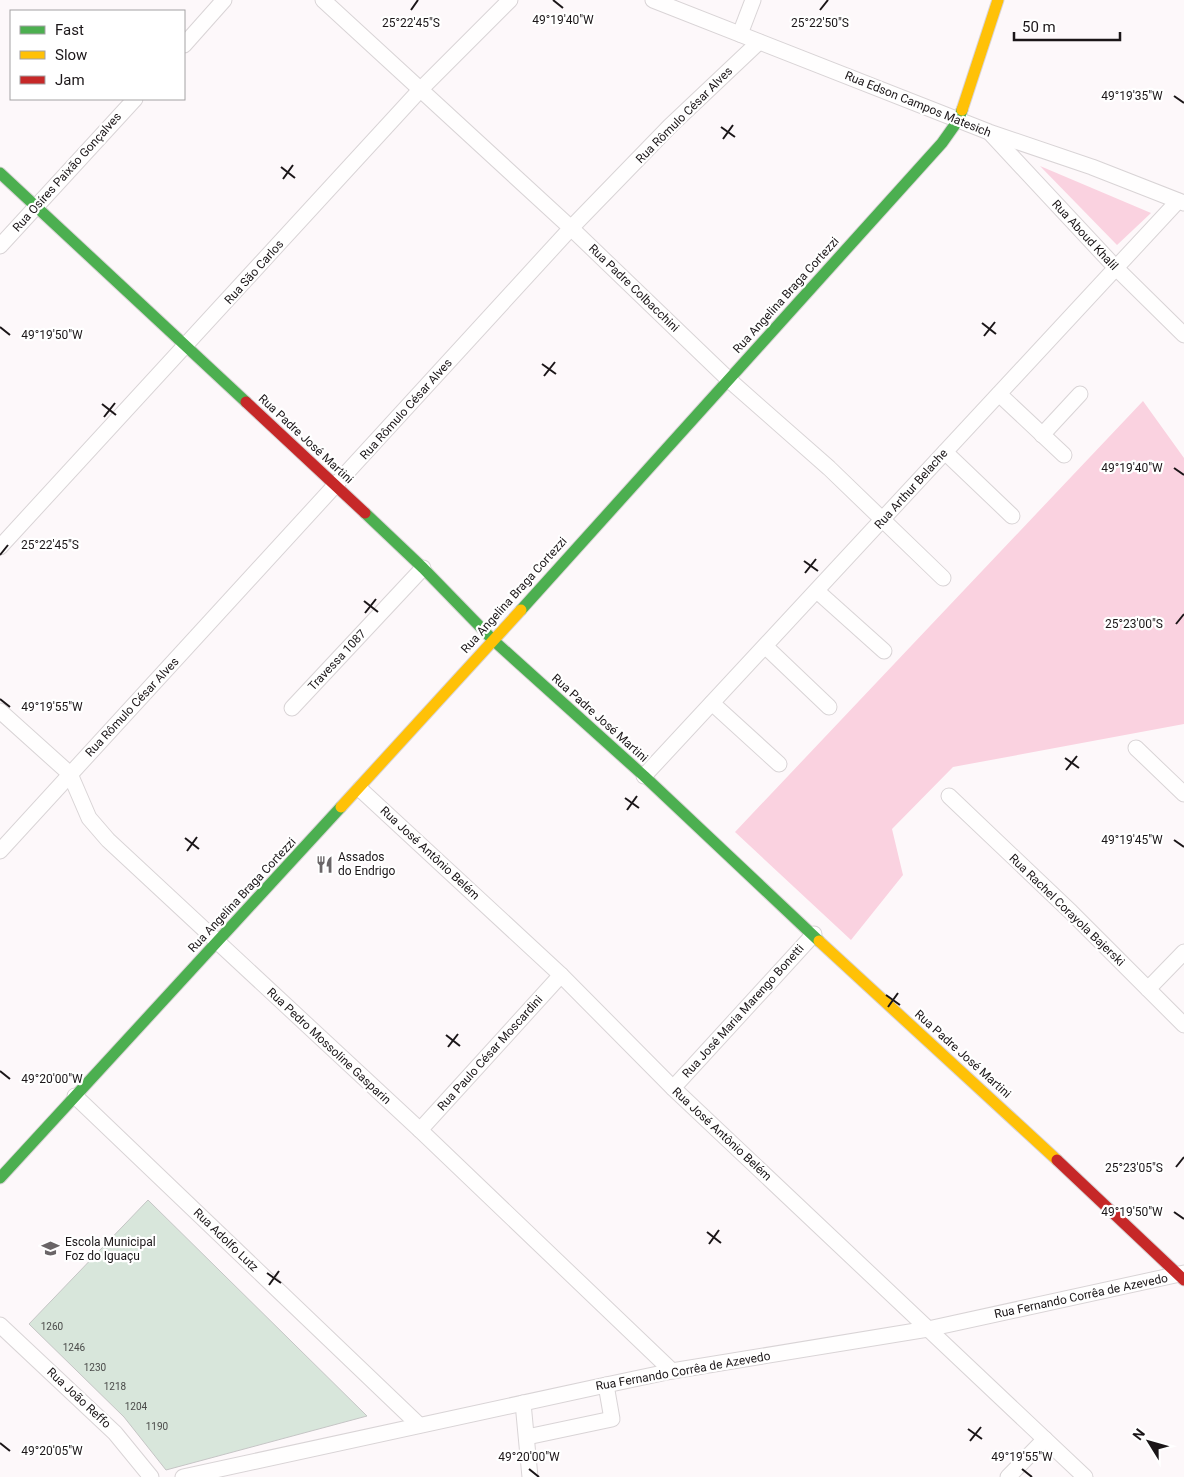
<svg xmlns="http://www.w3.org/2000/svg" width="1184" height="1477" font-family="Roboto,sans-serif">
<rect width="100%" height="100%" fill="#fdf8fa"/>
<g fill="#fad2e0">
<path d="M 1040,166 L 1151,213 L 1117,245 Z"/>
<path d="M 1143,401 L 1184,458 L 1184,724 L 953,767 L 892,829 L 903,875 L 851,940 L 735,832 Z"/>
</g>
<path fill="#d8e6db" stroke="#c5c5c5" d="M 148,1200 L 367,1416 L 166,1470 L 124,1417 L 29,1324 Z"/>
<g fill="none" stroke-linecap="round" stroke-linejoin="round">
<defs>
<g id="street">
<path d="M 323,0 L 571,228 L 728,379 L 829,468 L 943,578"/>
<path d="M 653,0 L 989,132 L 1092,167 L 1184,203"/>
<path d="M 740,34 L 753,0"/>
<path d="M 184,45 L 224,0"/>
<path d="M 991,134 L 1116,268 L 1184,335"/>
<path d="M 0,246 L 135,99"/>
<path d="M 999,394 L 1064,455"/>
<path d="M 1042,435 L 1080,394"/>
<path d="M 945,452 L 1012,516"/>
<path d="M 0,547 L 419,91 L 510,0"/>
<path d="M 817,591 L 884,651"/>
<path d="M 766,647 L 829,707"/>
<path d="M 712,703 L 779,764"/>
<path d="M 292,708 L 423,568"/>
<path d="M 0,711 L 70,774 L 89,818 L 108,840 L 420,1130 L 672,1371"/>
<path d="M 1136,748 L 1184,794"/>
<path d="M 644,776 L 1178,201"/>
<path d="M 360,789 L 561,975 L 673,1088 L 1085,1477"/>
<path d="M 949,796 L 1071,912 L 1184,1025"/>
<path d="M 0,851 L 571,228 L 670,126 L 759,42"/>
<path d="M 1148,989 L 1184,952"/>
<path d="M 673,1088 L 814,934"/>
<path d="M 75,1096 L 419,1425"/>
<path d="M 420,1130 L 561,975"/>
<path d="M 0,1325 L 115,1433 L 151,1477"/>
<path d="M 523,1403 L 530,1477"/>
<path d="M 527,1437 L 612,1419 L 606,1385"/>
<path d="M 183,1477 L 606,1385 L 672,1371 L 928,1329 L 1184,1273"/>
<path d="M 1008,1477 L 1045,1439"/>
</g>
<g id="fast">
<path d="M 0,173 L 246,402"/>
<path d="M 365,513 L 423,568 L 493,640 L 644,776 L 819,941"/>
<path d="M 521,610 L 942,143 L 959,119 L 962,110"/>
<path d="M 0,1178 L 341,807"/>
</g>
<g id="slow">
<path d="M 962,110 L 998,0"/>
<path d="M 341,807 L 521,610"/>
<path d="M 819,941 L 1057,1160"/>
</g>
<g id="jam">
<path d="M 246,402 L 365,513"/>
<path d="M 1057,1160 L 1184,1280"/>
</g>
</defs>
<use href="#street" stroke="#d9d4d6" stroke-width="17"/>
<use href="#fast" stroke="#d9d4d6" stroke-width="13"/>
<use href="#slow" stroke="#d9d4d6" stroke-width="13"/>
<use href="#jam" stroke="#d9d4d6" stroke-width="13"/>
<use href="#street" stroke="#fffefe" stroke-width="15"/>
<use href="#fast" stroke="#4caf50" stroke-width="11"/>
<use href="#slow" stroke="#ffc107" stroke-width="11"/>
<use href="#jam" stroke="#c62828" stroke-width="11"/>
</g>
<path fill="none" stroke="#1b1618" stroke-width="2" d="M 553,0 L 563,8M 411,10 L 418,0M 820,10 L 828,0M 1174,96 L 1184,103M 721,127 L 735,137M 723,139 L 733,125M 281,167 L 295,178M 283,179 L 293,165M 982,323 L 996,334M 0,327 L 10,335M 984,336 L 995,322M 542,364 L 556,374M 544,376 L 555,362M 102,404 L 116,415M 104,417 L 115,403M 1174,468 L 1184,475M 0,555 L 8,545M 804,561 L 818,571M 805,573 L 816,559M 364,601 L 378,612M 365,613 L 376,599M 1176,624 L 1184,614M 0,699 L 10,707M 1065,758 L 1079,768M 1066,770 L 1077,756M 625,798 L 639,808M 627,810 L 637,796M 185,838 L 199,849M 1174,840 L 1184,847M 187,851 L 197,837M 886,995 L 900,1005M 888,1007 L 898,993M 446,1035 L 460,1046M 448,1047 L 458,1034M 0,1071 L 10,1079M 1176,1167 L 1184,1157M 1174,1212 L 1184,1219M 707,1232 L 721,1243M 709,1244 L 719,1230M 267,1273 L 281,1283M 269,1285 L 279,1271M 968,1429 L 982,1439M 970,1441 L 981,1427M 0,1443 L 10,1451M 529,1469 L 539,1477M 1022,1469 L 1032,1477"/>
<defs>
<symbol id="restaurant-bare" viewBox="-9 -9 18 18"><path d="M-5-6h1v4h1v-4h1v4h1v-4h1v5L-1.5 .5V6h-2V.5L-5-1ZM5-6V6H3V1.5H1.5Q1.5-4 5-6Z" fill="#6a6567" stroke="#fff" stroke-width="2.5" paint-order="stroke"/></symbol>
<symbol id="school-bare" viewBox="-9 -9 18 18"><path d="M0-5L7-2L0 1L-7-2ZM-4 1L0 2.5L4 1V4Q0 6-4 4Z" fill="#6a6567" stroke="#fff" stroke-width="2.5" paint-order="stroke"/></symbol>
</defs>
<g fill-rule="evenodd">
<use href="#restaurant-bare" x="312" y="852" width="25" height="25"/>
<use href="#school-bare" x="38" y="1236" width="25" height="25"/>
</g>
<g text-anchor="middle" stroke-width="4.5" stroke-linejoin="round" paint-order="stroke">
<g font-size="10" fill="#4a4a49">
<text x="52" y="1330">1260</text>
<text x="74" y="1351">1246</text>
<text x="95" y="1371">1230</text>
<text x="115" y="1390">1218</text>
<text x="136" y="1410">1204</text>
<text x="157" y="1430">1190</text>
</g>
<g font-size="12" fill="#1b1618" stroke="#fff">
<text transform="translate(918 104) rotate(22)" y="4">Rua Edson Campos Matesich</text>
<text transform="translate(684 115) rotate(-45)" y="4">Rua Rômulo César Alves</text>
<text transform="translate(67 172) rotate(-48)" y="4">Rua Osíres Paixão Gonçalves</text>
<text transform="translate(1085 235) rotate(47)" y="4">Rua Aboud Khalil</text>
<text transform="translate(254 272) rotate(-48)" y="4">Rua São Carlos</text>
<text transform="translate(634 288) rotate(44)" y="4">Rua Padre Colbacchini</text>
<text transform="translate(786 295) rotate(-48)" y="4">Rua Angelina Braga Cortezzi</text>
<text transform="translate(406 409) rotate(-48)" y="4">Rua Rômulo César Alves</text>
<text transform="translate(306 439) rotate(43)" y="4">Rua Padre José Martini</text>
<text transform="translate(911 489) rotate(-48)" y="4">Rua Arthur Belache</text>
<text transform="translate(514 595) rotate(-48)" y="4">Rua Angelina Braga Cortezzi</text>
<text transform="translate(337 660) rotate(-47)" y="4">Travessa 1087</text>
<text transform="translate(132 707) rotate(-47)" y="4">Rua Rômulo César Alves</text>
<text transform="translate(600 718) rotate(42)" y="4">Rua Padre José Martini</text>
<text transform="translate(430 853) rotate(43)" y="4">Rua José Antônio Belém</text>
<text transform="translate(242 895) rotate(-47)" y="4">Rua Angelina Braga Cortezzi</text>
<text transform="translate(1067 910) rotate(44)" y="4">Rua Rachel Corayola Bajerski</text>
<text transform="translate(743 1011) rotate(-48)" y="4">Rua José Maria Marengo Bonetti</text>
<text transform="translate(329 1046) rotate(43)" y="4">Rua Pedro Mossoline Gasparin</text>
<text transform="translate(490 1053) rotate(-48)" y="4">Rua Paulo César Moscardini</text>
<text transform="translate(963 1054) rotate(42)" y="4">Rua Padre José Martini</text>
<text transform="translate(722 1134) rotate(43)" y="4">Rua José Antônio Belém</text>
<text transform="translate(226 1240) rotate(44)" y="4">Rua Adolfo Lutz</text>
<text transform="translate(1081 1296) rotate(-12)" y="4">Rua Fernando Corrêa de Azevedo</text>
<text transform="translate(683 1371) rotate(-10)" y="4">Rua Fernando Corrêa de Azevedo</text>
<text transform="translate(79 1398) rotate(43)" y="4">Rua João Reffo</text>
</g>
<g font-size="12" fill="#1b1618" stroke="#fff" text-anchor="start">
<text x="338" y="861">Assados<tspan x="338" dy="14">do Endrigo</tspan></text>
<text x="65" y="1246">Escola Municipal<tspan x="65" dy="14">Foz do Iguaçu</tspan></text>
</g>
</g>
<g font-size="12" text-anchor="middle" fill="#1b1618" stroke="#fff" stroke-width="4.5" stroke-linejoin="round" paint-order="stroke">
<text x="563" y="24">49°19'40"W</text>
<text x="411" y="27">25°22'45"S</text>
<text x="820" y="27">25°22'50"S</text>
<text x="1132" y="100">49°19'35"W</text>
<text x="52" y="339">49°19'50"W</text>
<text x="1132" y="472">49°19'40"W</text>
<text x="50" y="549">25°22'45"S</text>
<text x="1134" y="628">25°23'00"S</text>
<text x="52" y="711">49°19'55"W</text>
<text x="1132" y="844">49°19'45"W</text>
<text x="52" y="1083">49°20'00"W</text>
<text x="1134" y="1172">25°23'05"S</text>
<text x="1132" y="1216">49°19'50"W</text>
<text x="52" y="1455">49°20'05"W</text>
<text x="529" y="1461">49°20'00"W</text>
<text x="1022" y="1461">49°19'55"W</text>
</g>
<rect x="10" y="10" width="175" height="90" fill="#ffffff" stroke="#a4a2a3"/>
<rect x="20" y="26" width="25" height="8" fill="#4caf50" stroke="#a4a2a3"/>
<text x="55" y="35" font-size="15" fill="#1b1618">Fast</text>
<rect x="20" y="51" width="25" height="8" fill="#ffc107" stroke="#a4a2a3"/>
<text x="55" y="60" font-size="15" fill="#1b1618">Slow</text>
<rect x="20" y="76" width="25" height="8" fill="#c62828" stroke="#a4a2a3"/>
<text x="55" y="85" font-size="15" fill="#1b1618">Jam</text>
<g transform="translate(1149 1442) rotate(307)" stroke="#ffffff" stroke-width="4" paint-order="stroke">
<path d="M0-4L9 19L0 12L-9 19Z" fill="#1b1618"/>
<text y="-8" font-size="14" font-weight="bold" text-anchor="middle" fill="#1b1618">N</text>
</g>
<path d="M1014 32v8h106v-8" fill="none" stroke="#1b1618" stroke-width="2.5"/>
<text x="1022" y="32" font-size="15" fill="#1b1618" stroke="#ffffff" stroke-width="4" paint-order="stroke">50 m</text>
</svg>
